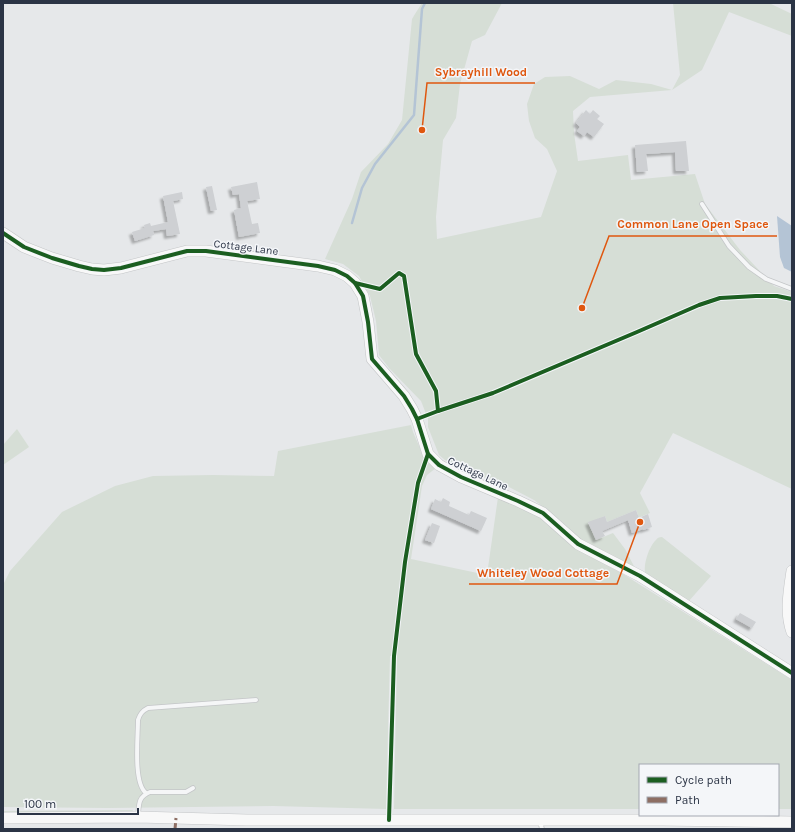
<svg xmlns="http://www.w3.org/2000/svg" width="795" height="832" font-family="Karla,sans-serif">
<defs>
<filter id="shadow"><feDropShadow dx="-3" dy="3" stdDeviation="1" flood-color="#0004"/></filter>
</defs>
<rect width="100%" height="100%" fill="#e6e8ea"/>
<g fill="#d6ded6">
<path d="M 422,3 L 502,3 L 485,35 L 472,41 L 460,84 L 456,118 L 443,140 L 436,217 L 437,239 L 541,217 L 557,171 L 547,149 L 535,138 L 529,121 L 527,104 L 534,84 L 545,77 L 570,76 L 599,89 L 616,80 L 651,84 L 672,90 L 680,75 L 673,3 L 769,3 L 792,14 L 792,36 L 729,12 L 702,70 L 672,90 L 590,97 L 573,111 L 574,133 L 578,161 L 628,155 L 631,180 L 695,174 L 705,204 L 740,250 L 774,286 L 792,292 L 792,489 L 673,433 L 640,493 L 650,513 L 640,517 L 641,518 L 636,520 L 635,516 L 638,515 L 636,510 L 607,522 L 605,516 L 588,523 L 596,540 L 613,533 L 625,549 L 636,570 L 585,543 L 560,520 L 534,500 L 505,485 L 471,473 L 445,460 L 439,455 L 428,427 L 428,419 L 421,401 L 389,368 L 379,355 L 376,321 L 370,296 L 359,276 L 343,264 L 325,259 L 352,199 L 361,172 L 388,144 L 402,120 L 412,19 L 415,14 Z"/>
<path d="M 411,425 L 413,432 L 426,462 L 436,468 L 427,475 L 422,486 L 411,559 L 487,575 L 498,497 L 539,516 L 577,549 L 623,574 L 792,680 L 792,809 L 778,809 L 778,765 L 640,765 L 640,809 L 394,809 L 397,655 L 390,656 L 386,809 L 273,806 L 108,808 L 3,807 L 3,585 L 10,571 L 62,512 L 115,486 L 153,476 L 213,475 L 274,476 L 278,451 Z"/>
<path d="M 17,429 L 29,447 L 3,465 L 3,445 Z"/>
<path d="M 662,537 L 711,576 L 688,602 L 646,575 C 642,567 649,546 656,540 C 657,538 659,537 662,537 Z"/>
<path d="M 133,810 L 132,812 L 3,813 L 3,811 Z"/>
</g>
<path fill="#b4c4d5" d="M 777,216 L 792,226 L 792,272 L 784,268 L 780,257 Z"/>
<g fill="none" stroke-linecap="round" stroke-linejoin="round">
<path stroke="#b4c4d5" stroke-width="2.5" d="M 352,223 L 362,188 L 375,164 L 414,115 L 422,9 L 425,3"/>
</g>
<g fill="#ced0d3" filter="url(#shadow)">
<path d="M 586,110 L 590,114 L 593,110 L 600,116 L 597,119 L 604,124 L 594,137 L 587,132 L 584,136 L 577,131 L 580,127 L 576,123 Z"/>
<path d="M 686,141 L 689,171 L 676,171 L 675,152 L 646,154 L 648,171 L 637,172 L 635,145 Z"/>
<path d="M 257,182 L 260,199 L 247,201 L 252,224 L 258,223 L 260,233 L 239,237 L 234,210 L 241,208 L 239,194 L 233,195 L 231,187 Z"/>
<path d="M 212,186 L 217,210 L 211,211 L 206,187 Z"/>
<path d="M 182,192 L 183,199 L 173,201 L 180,234 L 167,236 L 166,229 L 153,231 L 154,235 L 135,241 L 132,232 L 145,228 L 144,225 L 150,223 L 151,226 L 168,222 L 163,196 Z"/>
<path d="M 443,498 L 450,502 L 449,506 L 469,515 L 471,511 L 487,518 L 481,531 L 431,509 L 435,499 L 441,502 Z"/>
<path d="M 636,510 L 639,518 L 648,514 L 652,527 L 643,530 L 643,529 L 632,533 L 628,520 L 602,531 L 605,536 L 596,540 L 588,522 L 605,516 L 607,522 Z"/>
<path d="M 432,523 L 440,526 L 434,543 L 425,540 Z"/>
<path d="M 740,613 L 756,622 L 752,628 L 736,619 Z"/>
</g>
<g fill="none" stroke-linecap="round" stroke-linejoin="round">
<defs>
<g id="lane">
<path d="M 702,204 L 729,246 L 749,267 L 766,279 L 792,289"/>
<path d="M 146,793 C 133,783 138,737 138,720 C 140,714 142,711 148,708 L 256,700"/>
<path d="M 138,816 C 139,804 138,797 150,792 L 186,792 L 193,788"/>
<path d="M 540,821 L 542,829"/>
</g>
<g id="secondary">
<path d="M 3,233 L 24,247 L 52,258 L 79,266 L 92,269 L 104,270 L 121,268 L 187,251 L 206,251 L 318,266 L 335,270 L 347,276 L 355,283 L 363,296 L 368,322 L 372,359 L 404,396 L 412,409 L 417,419 L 428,454 L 439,465 L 461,477 L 518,501 L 543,513 L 578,544 L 640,576 L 792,673"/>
<path d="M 792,571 C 789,591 785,613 792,632"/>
<path d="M 3,818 L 138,817 L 247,820 L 663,820 L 792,822"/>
</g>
</defs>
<use href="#lane" stroke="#c4c6c8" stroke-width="5.5"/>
<use href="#secondary" stroke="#c4c6c8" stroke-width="12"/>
<use href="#lane" stroke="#f5f6f7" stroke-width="4"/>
<use href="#secondary" stroke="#f8f8f8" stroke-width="11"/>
<path stroke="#8d6e63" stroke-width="3" stroke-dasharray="6 3" stroke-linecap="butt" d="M 175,829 L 176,818"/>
<defs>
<g id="cycleway">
<path d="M 3,233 L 24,247 L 52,258 L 79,266 L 92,269 L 104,270 L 121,268 L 187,251 L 206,251 L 318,266 L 335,270 L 347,276 L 355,283 L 363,296 L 368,322 L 372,359 L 404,396 L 412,409 L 417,419 L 428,454 L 439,465 L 461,477 L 518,501 L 543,513 L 578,544 L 640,576 L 792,673"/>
<path d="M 355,283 L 380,289 L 399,273 L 404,276 L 416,354 L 436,391 L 438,411"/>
<path d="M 417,419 L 438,411 L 493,393 L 637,332 L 699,305 L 720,298 L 756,296 L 777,296 L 792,299"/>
<path d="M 389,820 L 394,656 L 405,562 L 418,483 L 428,454"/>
</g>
</defs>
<use href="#cycleway" stroke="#f4f6f9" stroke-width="6"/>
<use href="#cycleway" stroke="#1b5e20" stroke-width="4"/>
</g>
<g text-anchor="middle" stroke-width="3" stroke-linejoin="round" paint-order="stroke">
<g font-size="11" fill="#2b3445" stroke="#f4f6f9">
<text transform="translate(246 247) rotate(7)" y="4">Cottage Lane</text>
<text transform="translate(478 473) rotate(25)" y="4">Cottage Lane</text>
</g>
</g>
<path fill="none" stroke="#df570f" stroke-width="1.5" d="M422 130L427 83H535M582 308L609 236H777M640 522L617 584H469"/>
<g fill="#df570f" stroke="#f4f6f9" stroke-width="1.5">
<circle cx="422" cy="130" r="4"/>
<circle cx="582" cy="308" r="4"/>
<circle cx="640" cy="522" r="4"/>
</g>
<g font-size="12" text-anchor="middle" font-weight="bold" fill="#df570f" stroke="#f4f6f9" stroke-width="3" stroke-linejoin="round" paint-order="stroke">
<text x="481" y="76">Sybrayhill Wood</text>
<text x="693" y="228">Common Lane Open Space</text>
<text x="543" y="577">Whiteley Wood Cottage</text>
</g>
<rect width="795" height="832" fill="none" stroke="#2b3445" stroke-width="8"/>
<rect x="639" y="764" width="140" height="52" fill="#f4f6f9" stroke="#a4a8b1"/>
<rect x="647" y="777" width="20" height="6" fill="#1b5e20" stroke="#a4a8b1"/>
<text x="675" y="784" font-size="12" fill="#2b3445">Cycle path</text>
<rect x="647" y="797" width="20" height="6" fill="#8d6e63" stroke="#a4a8b1"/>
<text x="675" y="804" font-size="12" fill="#2b3445">Path</text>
<path d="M18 808v6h120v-6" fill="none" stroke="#2b3445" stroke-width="2"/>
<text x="24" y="808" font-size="12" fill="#2b3445" stroke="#f4f6f9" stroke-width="3" paint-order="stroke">100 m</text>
</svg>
